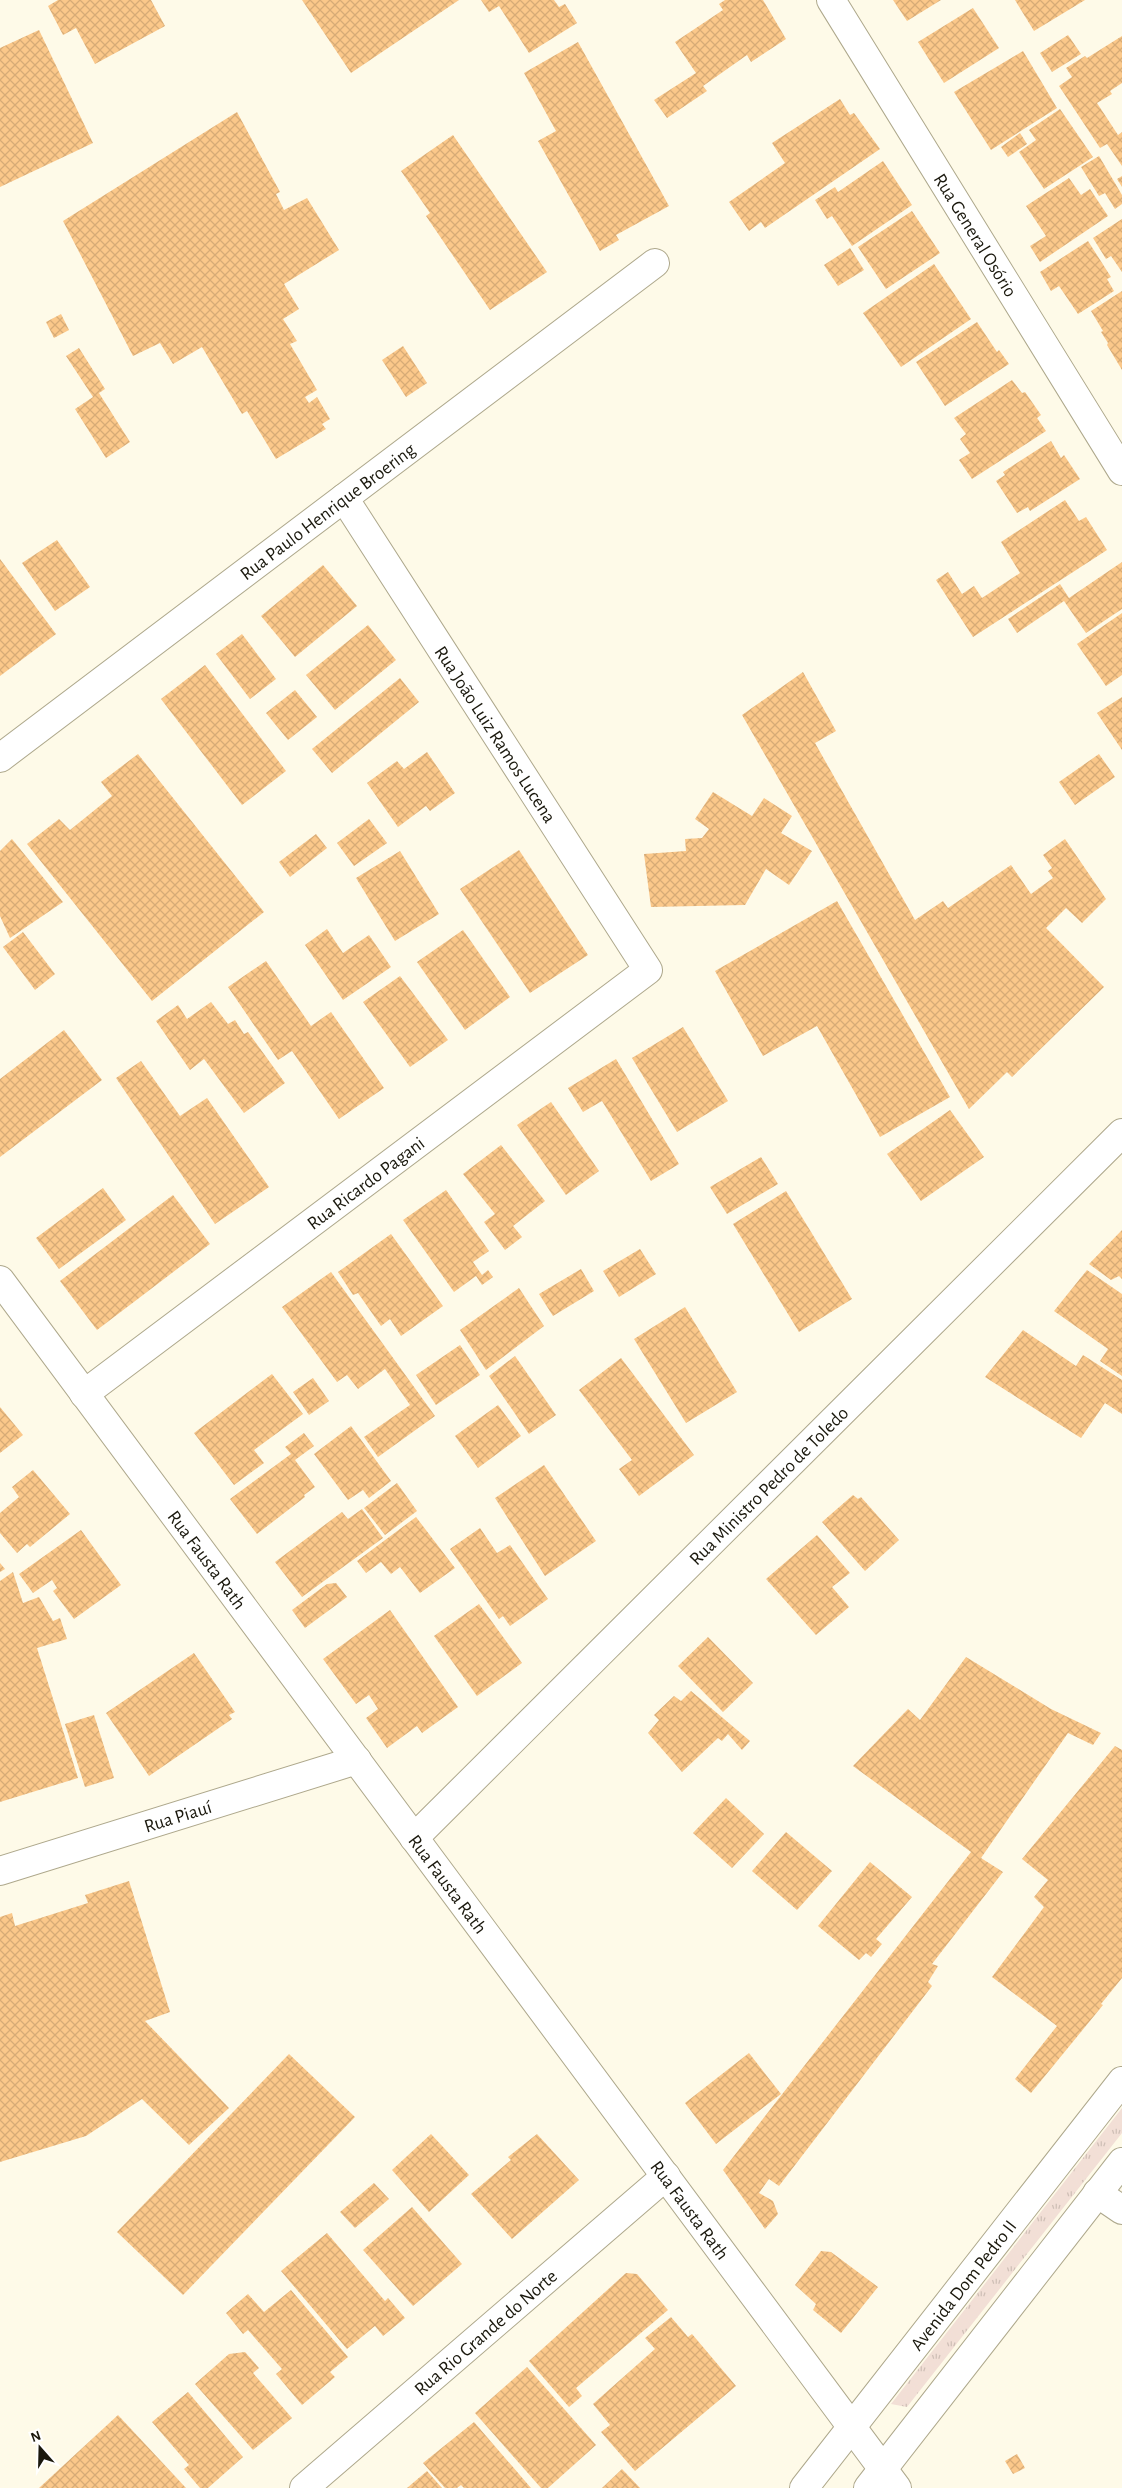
<svg xmlns="http://www.w3.org/2000/svg" width="1122" height="2488" font-family="'Alegreya Sans',sans-serif">
<defs>
<pattern id="grass-tufts" width="24" height="20" patternUnits="userSpaceOnUse" patternTransform="scale(1.25)"><rect width="24" height="20" fill="#f2dfd6"/><path d="M3 7l-1-3M5 7V3M7 7l1-3M15 17l-1-3M17 17v-4M19 17l1-3" fill="none" stroke="#cfbfb6"/></pattern>
<pattern id="building-cross-hatch" width="8" height="8" patternUnits="userSpaceOnUse" patternTransform="scale(1.25)"><rect width="8" height="8" fill="#fbc88a"/><path d="M0 0l8 8M0 8l8-8" fill="none" stroke="#d7ab76"/></pattern>
</defs>
<rect width="100%" height="100%" fill="#fefae8"/>
<path fill="url(#grass-tufts)" d="M 1122,2108 L 1122,2133 L 907,2407 L 891,2404 Z"/>
<g fill="url(#building-cross-hatch)">
<path d="M 58,0 L 151,0 L 165,26 L 95,64 L 76,28 L 63,35 L 48,6 Z"/>
<path d="M 302,0 L 459,0 L 351,73 Z"/>
<path d="M 481,0 L 554,0 L 559,7 L 565,4 L 577,23 L 529,53 L 499,6 L 489,12 Z"/>
<path d="M 725,0 L 763,0 L 786,39 L 751,62 L 747,55 L 703,86 L 707,91 L 667,118 L 654,100 L 696,73 L 675,42 L 723,10 L 719,4 Z"/>
<path d="M 893,0 L 941,0 L 907,21 Z"/>
<path d="M 1015,0 L 1085,0 L 1034,31 Z"/>
<path d="M 973,8 L 999,48 L 944,83 L 918,42 Z"/>
<path d="M 39,30 L 93,143 L 0,187 L 0,48 Z"/>
<path d="M 1068,35 L 1081,54 L 1052,72 L 1040,53 Z"/>
<path d="M 1122,36 L 1122,83 L 1110,91 L 1112,94 L 1097,103 L 1118,135 L 1122,132 L 1122,166 L 1107,144 L 1100,148 L 1059,86 L 1072,77 L 1066,68 L 1085,56 L 1087,58 Z"/>
<path d="M 578,42 L 669,206 L 616,235 L 619,240 L 600,251 L 538,141 L 556,131 L 524,73 Z"/>
<path d="M 1023,51 L 1057,108 L 991,150 L 954,92 Z"/>
<path d="M 840,99 L 850,115 L 854,113 L 880,149 L 765,228 L 761,222 L 749,231 L 729,202 L 785,163 L 772,143 Z"/>
<path d="M 1060,109 L 1093,157 L 1044,189 L 1019,152 L 1036,140 L 1029,130 Z"/>
<path d="M 237,112 L 280,192 L 276,194 L 284,210 L 307,198 L 339,250 L 284,284 L 299,309 L 283,319 L 297,341 L 290,344 L 317,390 L 305,397 L 309,403 L 317,397 L 330,419 L 322,424 L 326,429 L 276,459 L 247,411 L 242,414 L 202,347 L 173,364 L 160,343 L 133,356 L 63,221 Z"/>
<path d="M 1020,133 L 1027,144 L 1008,157 L 1001,147 Z"/>
<path d="M 453,135 L 547,272 L 490,310 L 426,216 L 430,213 L 401,171 Z"/>
<path d="M 1099,156 L 1122,195 L 1122,204 L 1115,209 L 1105,193 L 1099,196 L 1081,167 Z"/>
<path d="M 883,161 L 912,205 L 852,246 L 832,216 L 827,219 L 815,200 L 835,187 L 838,192 Z"/>
<path d="M 1122,176 L 1122,187 L 1117,179 Z"/>
<path d="M 1069,178 L 1081,195 L 1090,189 L 1108,216 L 1040,262 L 1030,246 L 1046,236 L 1026,206 Z"/>
<path d="M 912,211 L 940,253 L 886,289 L 858,247 Z"/>
<path d="M 1122,219 L 1122,272 L 1111,256 L 1106,259 L 1093,238 Z"/>
<path d="M 1088,241 L 1111,277 L 1107,279 L 1114,291 L 1078,314 L 1059,286 L 1051,291 L 1040,272 Z"/>
<path d="M 850,248 L 864,270 L 838,286 L 824,265 Z"/>
<path d="M 934,264 L 971,319 L 901,367 L 863,313 Z"/>
<path d="M 1122,291 L 1122,370 L 1107,345 L 1108,343 L 1101,332 L 1103,331 L 1091,311 Z"/>
<path d="M 61,314 L 69,330 L 54,338 L 46,322 Z"/>
<path d="M 977,322 L 997,352 L 999,350 L 1009,364 L 945,406 L 916,362 Z"/>
<path d="M 403,346 L 427,383 L 406,397 L 382,360 Z"/>
<path d="M 79,348 L 105,389 L 99,393 L 130,442 L 106,458 L 75,409 L 93,397 L 66,356 Z"/>
<path d="M 1012,380 L 1022,393 L 1025,392 L 1041,415 L 1037,418 L 1046,431 L 972,479 L 959,460 L 970,453 L 960,439 L 966,434 L 954,418 Z"/>
<path d="M 1051,441 L 1061,458 L 1064,455 L 1080,479 L 1030,511 L 1028,507 L 1017,513 L 996,481 L 1005,475 L 1003,472 Z"/>
<path d="M 1065,500 L 1079,521 L 1086,517 L 1107,550 L 973,637 L 936,580 L 948,572 L 962,594 L 974,586 L 982,598 L 1020,573 L 1001,542 Z"/>
<path d="M 57,540 L 90,587 L 55,611 L 22,563 Z"/>
<path d="M 0,559 L 56,634 L 0,676 Z"/>
<path d="M 1122,562 L 1122,609 L 1086,633 L 1064,601 L 1017,633 L 1008,619 L 1060,584 L 1069,598 Z"/>
<path d="M 323,565 L 357,606 L 295,657 L 261,616 Z"/>
<path d="M 1122,613 L 1122,675 L 1106,686 L 1077,644 Z"/>
<path d="M 368,625 L 396,660 L 335,710 L 306,675 Z"/>
<path d="M 242,634 L 276,679 L 250,699 L 216,654 Z"/>
<path d="M 205,665 L 286,771 L 242,805 L 161,699 Z"/>
<path d="M 803,672 L 836,731 L 815,743 L 915,920 L 943,901 L 948,908 L 1011,865 L 1031,894 L 1053,878 L 1048,871 L 1052,868 L 1043,855 L 1065,839 L 1106,899 L 1082,923 L 1066,908 L 1046,928 L 1104,987 L 1012,1077 L 1007,1072 L 969,1109 L 742,715 Z"/>
<path d="M 400,678 L 419,702 L 332,773 L 312,749 Z"/>
<path d="M 295,690 L 317,717 L 288,740 L 266,713 Z"/>
<path d="M 1122,697 L 1122,750 L 1097,713 Z"/>
<path d="M 427,752 L 455,793 L 430,811 L 426,806 L 398,827 L 367,783 L 397,761 L 404,769 Z"/>
<path d="M 138,754 L 264,912 L 152,1001 L 27,844 L 59,819 L 70,830 L 112,796 L 101,782 Z"/>
<path d="M 1099,754 L 1115,777 L 1075,805 L 1059,782 Z"/>
<path d="M 713,792 L 752,816 L 764,798 L 792,816 L 781,833 L 812,851 L 789,885 L 766,869 L 745,905 L 651,907 L 644,854 L 686,851 L 685,839 L 702,838 L 709,829 L 695,819 Z"/>
<path d="M 369,819 L 387,843 L 354,866 L 337,843 Z"/>
<path d="M 316,834 L 327,848 L 290,877 L 279,862 Z"/>
<path d="M 12,839 L 63,902 L 10,938 L 0,916 L 0,851 Z"/>
<path d="M 519,850 L 588,955 L 530,993 L 460,889 Z"/>
<path d="M 400,851 L 439,914 L 395,941 L 356,878 Z"/>
<path d="M 837,901 L 950,1097 L 880,1137 L 817,1026 L 763,1056 L 715,971 Z"/>
<path d="M 327,929 L 343,953 L 369,935 L 391,967 L 343,1000 L 305,945 Z"/>
<path d="M 463,930 L 510,997 L 465,1030 L 417,962 Z"/>
<path d="M 23,932 L 55,974 L 35,990 L 3,947 Z"/>
<path d="M 266,961 L 311,1026 L 331,1012 L 384,1088 L 339,1119 L 292,1051 L 278,1060 L 228,987 Z"/>
<path d="M 400,976 L 448,1040 L 410,1067 L 363,1002 Z"/>
<path d="M 211,1002 L 228,1024 L 235,1020 L 244,1034 L 248,1032 L 285,1083 L 244,1113 L 204,1059 L 190,1070 L 156,1021 L 178,1005 L 187,1019 Z"/>
<path d="M 683,1027 L 728,1101 L 677,1132 L 632,1058 Z"/>
<path d="M 64,1030 L 102,1080 L 0,1157 L 0,1079 Z"/>
<path d="M 616,1059 L 679,1164 L 651,1181 L 602,1101 L 583,1112 L 568,1088 Z"/>
<path d="M 141,1061 L 180,1116 L 207,1098 L 269,1187 L 215,1224 L 116,1078 Z"/>
<path d="M 551,1102 L 599,1171 L 566,1195 L 517,1125 Z"/>
<path d="M 950,1110 L 984,1157 L 921,1201 L 887,1154 Z"/>
<path d="M 501,1145 L 545,1201 L 513,1226 L 522,1237 L 505,1250 L 484,1222 L 495,1214 L 463,1174 Z"/>
<path d="M 761,1157 L 778,1184 L 727,1214 L 710,1187 Z"/>
<path d="M 103,1188 L 126,1220 L 59,1269 L 36,1238 Z"/>
<path d="M 446,1190 L 489,1251 L 473,1262 L 482,1275 L 488,1270 L 493,1277 L 482,1285 L 476,1276 L 454,1292 L 403,1220 Z"/>
<path d="M 786,1191 L 852,1299 L 799,1332 L 733,1224 Z"/>
<path d="M 173,1195 L 210,1244 L 97,1330 L 60,1281 Z"/>
<path d="M 1122,1230 L 1122,1279 L 1119,1276 L 1111,1280 L 1089,1264 Z"/>
<path d="M 391,1234 L 443,1306 L 401,1336 L 390,1319 L 381,1326 L 358,1293 L 353,1295 L 338,1272 Z"/>
<path d="M 640,1249 L 656,1274 L 619,1297 L 603,1271 Z"/>
<path d="M 581,1269 L 594,1291 L 553,1316 L 539,1294 Z"/>
<path d="M 1087,1270 L 1122,1294 L 1122,1376 L 1100,1361 L 1108,1349 L 1054,1311 Z"/>
<path d="M 331,1272 L 435,1416 L 378,1457 L 364,1437 L 410,1405 L 385,1369 L 358,1389 L 347,1375 L 337,1382 L 282,1307 Z"/>
<path d="M 519,1288 L 544,1326 L 486,1370 L 460,1330 Z"/>
<path d="M 685,1307 L 737,1392 L 686,1423 L 634,1339 Z"/>
<path d="M 1023,1330 L 1076,1366 L 1083,1355 L 1122,1380 L 1122,1414 L 1105,1403 L 1081,1438 L 985,1377 Z"/>
<path d="M 460,1345 L 480,1375 L 436,1405 L 416,1375 Z"/>
<path d="M 515,1356 L 556,1415 L 529,1434 L 489,1376 Z"/>
<path d="M 621,1358 L 694,1455 L 639,1496 L 619,1469 L 632,1460 L 579,1390 Z"/>
<path d="M 272,1374 L 303,1414 L 254,1450 L 264,1463 L 234,1485 L 194,1433 Z"/>
<path d="M 313,1378 L 329,1401 L 309,1415 L 293,1392 Z"/>
<path d="M 498,1405 L 521,1436 L 478,1468 L 455,1436 Z"/>
<path d="M 0,1407 L 23,1435 L 0,1453 Z"/>
<path d="M 351,1426 L 391,1481 L 369,1498 L 363,1490 L 348,1500 L 314,1454 Z"/>
<path d="M 304,1433 L 314,1446 L 295,1460 L 315,1487 L 304,1495 L 305,1497 L 257,1534 L 230,1499 L 291,1454 L 285,1447 Z"/>
<path d="M 544,1465 L 596,1541 L 545,1576 L 495,1498 Z"/>
<path d="M 33,1470 L 70,1514 L 30,1547 L 27,1544 L 17,1553 L 0,1533 L 0,1513 L 19,1497 L 12,1487 Z"/>
<path d="M 397,1483 L 417,1511 L 385,1535 L 364,1508 Z"/>
<path d="M 853,1495 L 858,1499 L 861,1497 L 899,1540 L 865,1571 L 822,1522 Z"/>
<path d="M 362,1509 L 383,1538 L 302,1597 L 275,1562 L 342,1512 L 348,1519 Z"/>
<path d="M 416,1517 L 455,1568 L 420,1593 L 400,1567 L 391,1574 L 381,1562 L 366,1573 L 357,1561 Z"/>
<path d="M 480,1528 L 497,1553 L 510,1545 L 548,1599 L 510,1626 L 503,1616 L 499,1619 L 450,1549 Z"/>
<path d="M 81,1530 L 121,1585 L 74,1619 L 53,1591 L 57,1588 L 52,1580 L 33,1593 L 19,1574 Z"/>
<path d="M 817,1535 L 850,1573 L 832,1587 L 849,1607 L 816,1635 L 766,1579 Z"/>
<path d="M 0,1563 L 5,1569 L 0,1572 Z"/>
<path d="M 13,1572 L 23,1603 L 39,1597 L 53,1621 L 60,1618 L 67,1639 L 37,1648 L 78,1778 L 0,1802 L 0,1581 Z"/>
<path d="M 336,1583 L 347,1597 L 305,1628 L 292,1610 L 327,1584 Z"/>
<path d="M 479,1604 L 522,1663 L 477,1696 L 434,1636 Z"/>
<path d="M 390,1610 L 458,1707 L 422,1733 L 417,1726 L 387,1748 L 366,1718 L 378,1709 L 369,1695 L 356,1704 L 323,1659 Z"/>
<path d="M 708,1637 L 753,1683 L 723,1712 L 678,1666 Z"/>
<path d="M 194,1653 L 235,1712 L 229,1715 L 232,1719 L 149,1776 L 106,1713 Z"/>
<path d="M 966,1657 L 1051,1709 L 1101,1733 L 1093,1745 L 1068,1733 L 981,1858 L 1003,1872 L 932,1964 L 938,1966 L 928,1982 L 932,1986 L 779,2186 L 769,2179 L 759,2193 L 773,2201 L 778,2214 L 765,2229 L 723,2170 L 971,1852 L 853,1766 L 908,1709 L 920,1720 Z"/>
<path d="M 691,1691 L 750,1741 L 742,1750 L 728,1734 L 722,1741 L 718,1738 L 682,1772 L 648,1733 L 659,1720 L 654,1715 L 674,1696 L 681,1701 Z"/>
<path d="M 94,1715 L 114,1778 L 85,1787 L 65,1724 Z"/>
<path d="M 1115,1746 L 1122,1750 L 1122,1978 L 1101,2004 L 1103,2005 L 1031,2093 L 1015,2079 L 1057,2026 L 992,1977 L 1044,1907 L 1034,1897 L 1048,1880 L 1022,1859 Z"/>
<path d="M 726,1798 L 764,1834 L 732,1868 L 693,1833 Z"/>
<path d="M 786,1832 L 832,1871 L 797,1910 L 752,1871 Z"/>
<path d="M 870,1862 L 912,1897 L 876,1939 L 882,1944 L 871,1957 L 866,1953 L 859,1960 L 818,1926 Z"/>
<path d="M 129,1881 L 170,2012 L 145,2021 L 229,2108 L 189,2145 L 142,2099 L 86,2136 L 0,2162 L 0,1917 L 12,1913 L 15,1926 L 88,1903 L 85,1895 Z"/>
<path d="M 749,2053 L 781,2094 L 716,2144 L 685,2103 Z"/>
<path d="M 289,2054 L 355,2117 L 183,2295 L 117,2232 Z"/>
<path d="M 431,2134 L 469,2175 L 429,2212 L 392,2170 Z"/>
<path d="M 537,2134 L 579,2180 L 512,2239 L 471,2194 L 511,2160 L 508,2157 Z"/>
<path d="M 374,2183 L 389,2199 L 355,2228 L 340,2212 Z"/>
<path d="M 412,2207 L 462,2264 L 413,2306 L 363,2250 Z"/>
<path d="M 327,2233 L 385,2301 L 388,2298 L 405,2318 L 383,2336 L 375,2326 L 347,2349 L 281,2271 Z"/>
<path d="M 821,2251 L 831,2252 L 878,2287 L 841,2333 L 813,2310 L 816,2304 L 795,2285 Z"/>
<path d="M 626,2273 L 637,2274 L 668,2310 L 576,2388 L 582,2396 L 569,2407 L 529,2361 Z"/>
<path d="M 291,2290 L 348,2357 L 330,2372 L 335,2377 L 302,2405 L 276,2374 L 282,2369 L 248,2330 L 243,2334 L 226,2313 L 248,2294 L 264,2312 Z"/>
<path d="M 671,2317 L 688,2337 L 692,2334 L 736,2386 L 635,2471 L 601,2432 L 610,2425 L 593,2404 L 655,2349 L 645,2338 Z"/>
<path d="M 245,2352 L 259,2368 L 253,2373 L 292,2418 L 253,2450 L 195,2384 L 229,2354 Z"/>
<path d="M 527,2367 L 596,2445 L 548,2488 L 541,2488 L 475,2413 Z"/>
<path d="M 188,2392 L 243,2457 L 208,2488 L 200,2488 L 184,2469 L 189,2465 L 152,2422 Z"/>
<path d="M 118,2415 L 186,2488 L 39,2488 Z"/>
<path d="M 474,2422 L 531,2488 L 464,2488 L 461,2485 L 457,2488 L 445,2488 L 423,2463 Z"/>
<path d="M 1017,2454 L 1025,2468 L 1013,2474 L 1005,2461 Z"/>
<path d="M 622,2469 L 640,2488 L 602,2488 Z"/>
<path d="M 427,2471 L 442,2488 L 407,2488 Z"/>
</g>
<g fill="none" stroke-linecap="round" stroke-linejoin="round">
<defs>
<g id="minor">
<path id="s1" d="M 831,0 L 1122,471"/>
<path id="s2" d="M 0,758 L 655,263"/>
<path id="s3" d="M 0,1280 L 897,2488"/>
<path id="s4" d="M 84,1394 L 648,970 L 344,498"/>
<path id="s5" d="M 414,1838 L 1122,1133"/>
<path id="s6" d="M 0,1871 L 357,1760"/>
<path d="M 1097,2193 L 1122,2210"/>
<path id="s7" d="M 304,2488 L 666,2176"/>
</g>
<g id="major">
<path id="s8" d="M 804,2488 L 1122,2081"/>
<path d="M 868,2488 L 1122,2162"/>
</g>
</defs>
<use href="#minor" stroke="#aea88c" stroke-width="30"/>
<use href="#major" stroke="#aea88c" stroke-width="30"/>
<use href="#minor" stroke="#fff" stroke-width="28"/>
<use href="#major" stroke="#fff" stroke-width="28"/>
</g>
<g text-anchor="middle" stroke-width="5" stroke-linejoin="round" paint-order="stroke">
<g font-size="19" fill="#1a180d" stroke="#fff">
<text dy="7" stroke="none"><textPath href="#s1" startOffset="276">Rua General Osório</textPath></text>
<text dy="7" stroke="none"><textPath href="#s2" startOffset="410">Rua Paulo Henrique Broering</textPath></text>
<text transform="translate(496 734) rotate(57)" y="7">Rua João Luiz Ramos Lucena</text>
<text dy="7" stroke="none"><textPath href="#s4" startOffset="352">Rua Ricardo Pagani</textPath></text>
<text dy="7" stroke="none"><textPath href="#s5" startOffset="500">Rua Ministro Pedro de Toledo</textPath></text>
<text dy="7" stroke="none"><textPath href="#s3" startOffset="348">Rua Fausta Rath</textPath></text>
<text dy="7" stroke="none"><textPath href="#s6" startOffset="186">Rua Piauí</textPath></text>
<text dy="7" stroke="none"><textPath href="#s3" startOffset="752">Rua Fausta Rath</textPath></text>
<text dy="7" stroke="none"><textPath href="#s3" startOffset="1158">Rua Fausta Rath</textPath></text>
<text dy="7" stroke="none"><textPath href="#s8" startOffset="258">Avenida Dom Pedro II</textPath></text>
<text dy="7" stroke="none"><textPath href="#s7" startOffset="239">Rua Rio Grande do Norte</textPath></text>
</g>
</g>
<g transform="translate(40 2448) rotate(340)" stroke="#ffffff" stroke-width="4" paint-order="stroke">
<path d="M0-4L9 19L0 12L-9 19Z" fill="#1a180d"/>
<text y="-8" font-size="14" font-weight="bold" text-anchor="middle" fill="#1a180d">N</text>
</g>
</svg>
